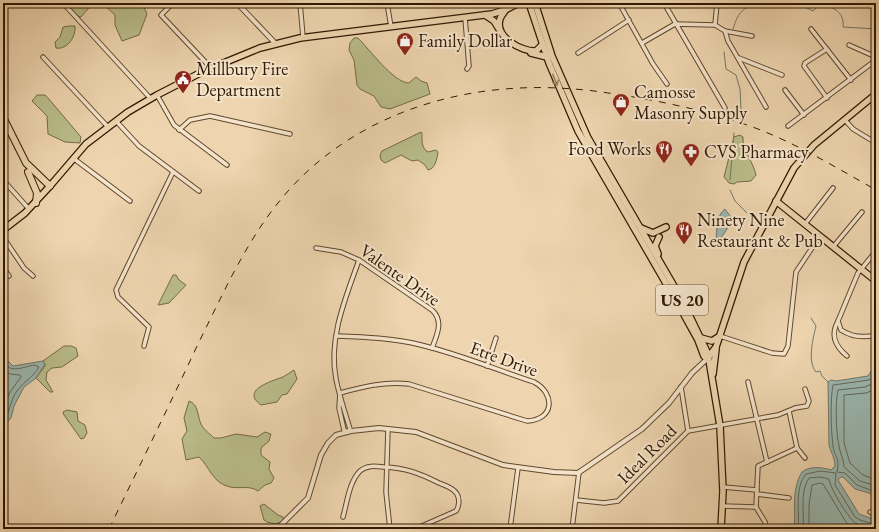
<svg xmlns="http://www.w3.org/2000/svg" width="879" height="532" font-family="'EB Garamond',serif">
<rect width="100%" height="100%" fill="#eed5af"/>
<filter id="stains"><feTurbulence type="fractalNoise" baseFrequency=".005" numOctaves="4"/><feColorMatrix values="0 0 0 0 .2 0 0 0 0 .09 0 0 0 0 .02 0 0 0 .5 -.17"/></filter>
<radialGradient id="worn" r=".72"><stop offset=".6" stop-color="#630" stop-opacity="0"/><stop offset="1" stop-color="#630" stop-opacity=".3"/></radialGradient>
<g fill="#b9bd8a" stroke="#746a46">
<path d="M 70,3 L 93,3 L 81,17 C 75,16 69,10 70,3 Z"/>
<path d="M 102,3 L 142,3 L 147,14 L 139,35 L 122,41 L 115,25 L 115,15 Z"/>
<path d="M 69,26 L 75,26 C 76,36 68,50 56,48 L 55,42 L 60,37 L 63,27 Z"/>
<path d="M 354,38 L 358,38 C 369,49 394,83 409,83 L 416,77 L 421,81 L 427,83 L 430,94 L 390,109 L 381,107 L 374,96 L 360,89 L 357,85 L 354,60 L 349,50 L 350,43 Z"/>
<path d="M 37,95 L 45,95 L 48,98 L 81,137 L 80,143 L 65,142 L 48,134 L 47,116 L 32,101 Z"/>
<path d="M 421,132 L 422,133 C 422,140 421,148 428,152 L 436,150 L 438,152 C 437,159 435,169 428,170 L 425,165 L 418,160 L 412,161 L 401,155 L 385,163 L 381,160 L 380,155 L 382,151 Z"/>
<path d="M 740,135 L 743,137 C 742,150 753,161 756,175 L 751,181 L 737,182 L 734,184 L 729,183 L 724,177 L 734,137 Z"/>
<path d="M 173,275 L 176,275 L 179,280 L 186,285 L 169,303 L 158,305 Z"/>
<path d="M 64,346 L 71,346 L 76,348 L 78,356 L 62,367 L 52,368 L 47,372 L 46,380 L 53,392 L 50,392 L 36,378 L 45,366 L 45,364 L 43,361 Z"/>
<path d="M 294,370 L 297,379 L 287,394 L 282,395 L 277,402 L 261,405 C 240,390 272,381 283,377 C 287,375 290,372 294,370 Z"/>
<path d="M 189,401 C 199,405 197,415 201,424 C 203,429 210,434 214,438 L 221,438 L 236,434 L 257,437 L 265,432 L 271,434 L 269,441 L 261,448 L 261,455 L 270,462 L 269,469 L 274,478 L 271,483 L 265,485 L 258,491 C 249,485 241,489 230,487 C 212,483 210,467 199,457 L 186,460 L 182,439 L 187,431 L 184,418 Z"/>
<path d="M 67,410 L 77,412 L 78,421 L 85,425 L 87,433 L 84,438 L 81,439 L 64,415 L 63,412 Z"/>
<path d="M 264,504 L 278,515 L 283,517 L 283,521 L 275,524 L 267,522 L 264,520 L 260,506 Z"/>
</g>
<g fill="#9ab8b1" stroke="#70786b">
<path d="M 725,209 L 733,220 L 719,241 L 716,240 C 717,231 716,215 725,209 Z"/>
<path d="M 5,351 L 7,360 L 13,366 L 43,361 L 45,364 L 36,378 L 24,387 L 14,406 L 11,418 L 3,427 L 3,352 Z"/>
<path d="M 876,364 L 876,498 L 869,493 L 855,489 L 843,477 L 841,477 L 838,480 L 859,514 L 873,519 L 875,527 L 873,529 L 794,529 C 796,510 791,490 802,472 C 809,466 822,467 831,470 L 835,466 C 835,458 831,453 829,445 L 828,382 L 831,380 L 836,381 L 868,376 Z"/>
</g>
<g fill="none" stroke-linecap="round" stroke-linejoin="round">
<g stroke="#65685a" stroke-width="1">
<path d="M 3,357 C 5,376 23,367 34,365 L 39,367 C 33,378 21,383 15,394 C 10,402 10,413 3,420"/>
<path d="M 3,369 L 10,374 L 20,375 L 21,377 L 10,392 L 3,411"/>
<path d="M 876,374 L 869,380 L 833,385 C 830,401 831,429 833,446 C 835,460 840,455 837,472 L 845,473 L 857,485 L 876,492"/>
<path d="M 876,382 L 865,387 L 838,390 C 835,403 836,433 839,446 C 840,454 844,459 844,467 L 860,481 L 876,486"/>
<path d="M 876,389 L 866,393 L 844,395 L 844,443 L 850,463 L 863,475 L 876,480"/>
<path d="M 798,529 C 800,512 794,488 806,474 L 820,471 L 836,473 L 835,485 L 855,517 L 860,520 L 876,525"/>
<path d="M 803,529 C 805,513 799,493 809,478 L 820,477 L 829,479 C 830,488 849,520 857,524 C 861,527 867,526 871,529"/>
<path d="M 809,529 L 809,505 L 812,485 L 820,483 L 823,484 L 846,522 L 853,529"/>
</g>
<g stroke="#70786b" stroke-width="1">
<path d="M 799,4 L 813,11 L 820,4 C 832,6 845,12 843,27 L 876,29"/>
<path d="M 733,29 C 738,13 741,9 757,3"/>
<path d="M 724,52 L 726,69 L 736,75 L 740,89 L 741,109"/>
<path d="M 730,180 L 734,133"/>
<path d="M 730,190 L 735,201 L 747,213"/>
<path d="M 811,318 L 816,326 C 813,339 807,361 816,372 L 820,371 L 822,376 L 828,382"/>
</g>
<defs>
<g id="minor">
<path d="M 63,3 L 151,99"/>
<path d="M 173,3 L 161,15 L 211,68"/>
<path d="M 300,3 L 303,37"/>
<path d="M 387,3 L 391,27"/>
<path d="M 619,3 L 653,64 L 667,84"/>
<path d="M 664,3 L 725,108"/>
<path d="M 465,18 L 469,66 L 467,69"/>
<path d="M 715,25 L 717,3"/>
<path d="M 811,29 L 851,80"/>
<path d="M 725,31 L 728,41 L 766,107"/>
<path d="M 642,43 L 675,24 L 715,25 L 725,31 L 752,36"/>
<path d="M 849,45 L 876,57"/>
<path d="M 827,49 L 805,63 L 804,66 L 827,98"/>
<path d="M 578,53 L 629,20"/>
<path d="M 43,57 L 108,127"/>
<path d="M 739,58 L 782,75"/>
<path d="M 785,90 L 804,115"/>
<path d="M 157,95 L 174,125 L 227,165"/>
<path d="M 845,120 L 853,129 L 876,143"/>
<path d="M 116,121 L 139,146 L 199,191"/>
<path d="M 788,126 L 876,60"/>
<path d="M 179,130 L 190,120 L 210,116 L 290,134"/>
<path d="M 73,158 L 130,201"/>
<path d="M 3,180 L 29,209"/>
<path d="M 805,224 L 833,188"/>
<path d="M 3,237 L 24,268 L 33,276"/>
<path d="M 833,247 L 862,212"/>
<path d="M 316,248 L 341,252 L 359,260 L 432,310 C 444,321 437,335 432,348"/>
<path d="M 876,251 L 858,273 L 838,321 L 841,330 C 852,337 864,338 876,335"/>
<path d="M 3,267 L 9,276"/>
<path d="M 838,321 C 830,335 835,346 847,356"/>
<path d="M 336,336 C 364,337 393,338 421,345 C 459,354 497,370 534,382 C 556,394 554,420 527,421 L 409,384 C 385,381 362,387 340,393"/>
<path d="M 720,336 L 772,353 L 784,354 L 788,346 L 796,272 L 820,236"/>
<path d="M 144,346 L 149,327 L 118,297 L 116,290 L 173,172"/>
<path d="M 487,366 L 496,338"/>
<path d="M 748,382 L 767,462"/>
<path d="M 681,387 L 688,431"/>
<path d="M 340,393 L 339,408 L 344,430 L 348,432 L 350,429 C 345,412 339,395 336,379 C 328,338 346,297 359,260"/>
<path d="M 789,411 L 797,448 L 805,458"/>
<path d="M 388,429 L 386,492 L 390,529"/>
<path d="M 723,487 L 757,490"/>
<path d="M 757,494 L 789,498"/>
<path d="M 576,500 L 604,503 L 618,501 L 688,431 L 778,415 L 795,408 L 807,406 L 809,401 L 805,389"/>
<path d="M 722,506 L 756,507"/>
<path d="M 756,507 L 758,466 L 797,448"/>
<path d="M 756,507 L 765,522 L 767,529"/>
<path d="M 870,512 L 876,515"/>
<path d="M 343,517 C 347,503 349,482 360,471 C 367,465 375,466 384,467 C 406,468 419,473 439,483 C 444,485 454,488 457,494 C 460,499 459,507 456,511 L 415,529"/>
<path d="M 510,529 L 518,468"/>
<path d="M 572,529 L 579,472"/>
</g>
<g id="tertiary">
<path d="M 237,3 L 275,43"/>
<path d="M 277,529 L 308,498 L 321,455 L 328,443 L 336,435 L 351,431 L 379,428 L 416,432 L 503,465 L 554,472 L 578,473 L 642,429 L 669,403 L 692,373 L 707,359"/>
</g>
<g id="primary">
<path d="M 529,3 L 549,63 L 578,131 L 682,311 L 698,340 L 704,356 L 707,359"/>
<path d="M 535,3 L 552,56 L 588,138 L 682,300 L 708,354 L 720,426 L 723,491 L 721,529"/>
<path d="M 776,201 L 876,281"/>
<path d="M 641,228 L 653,233 L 666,227"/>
<path d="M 3,230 L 25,213 L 50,186"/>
<path d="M 658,254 L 655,246 L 659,237"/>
<path d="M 701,338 L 712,341 L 720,336"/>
<path d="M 707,359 L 716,347 L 744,262 L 794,168 L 814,145 L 876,94"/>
<path d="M 713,374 L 716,349"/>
</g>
<g id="trunk">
<path d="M 509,3 C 508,9 502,13 500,19 C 494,37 522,52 536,51 L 542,45"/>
<path d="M 485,15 L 494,21 L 499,29"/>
<path d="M 531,53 L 547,57"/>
<path d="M 50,186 L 86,144 L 128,112 L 157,95 L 204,71 L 260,48 L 300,38 L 492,14 L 505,10 L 519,3"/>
</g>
<g id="motorway">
<path d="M 3,117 L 26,163 L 50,186"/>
<path d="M 28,172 L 37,193 L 36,203"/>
</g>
</defs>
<use href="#minor" stroke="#60472d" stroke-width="5.5"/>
<use href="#tertiary" stroke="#60472d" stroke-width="6"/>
<use href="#primary" stroke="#301802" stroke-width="8"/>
<use href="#trunk" stroke="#301802" stroke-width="8"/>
<use href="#motorway" stroke="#301802" stroke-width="8"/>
<use href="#minor" stroke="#f4e4cb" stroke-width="3.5"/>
<use href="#tertiary" stroke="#f4e4cb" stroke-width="4"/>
<use href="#primary" stroke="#eed5af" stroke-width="5.5"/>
<use href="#trunk" stroke="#eed5af" stroke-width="5.5"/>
<use href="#motorway" stroke="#eed5af" stroke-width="6"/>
<path stroke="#301802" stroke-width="1" stroke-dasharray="7 7" stroke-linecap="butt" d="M 109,529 C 139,467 169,406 198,344 C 223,294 246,241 282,198 C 353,113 465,80 573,89 C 593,90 613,94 634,97 C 675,104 718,114 758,129 C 799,145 837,168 876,190"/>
</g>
<defs><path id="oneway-shaft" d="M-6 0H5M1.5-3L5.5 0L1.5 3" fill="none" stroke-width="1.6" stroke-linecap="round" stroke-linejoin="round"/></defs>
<use stroke="#988061" href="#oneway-shaft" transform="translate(555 80) rotate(68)"/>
<defs>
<symbol id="shop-pin" viewBox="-11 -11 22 30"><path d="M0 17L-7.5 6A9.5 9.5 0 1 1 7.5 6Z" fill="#8f2418" stroke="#f4e4cb"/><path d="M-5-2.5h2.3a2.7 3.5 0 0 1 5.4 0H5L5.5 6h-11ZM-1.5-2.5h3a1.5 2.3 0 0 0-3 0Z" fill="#fff"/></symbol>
<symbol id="civic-pin" viewBox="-11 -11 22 30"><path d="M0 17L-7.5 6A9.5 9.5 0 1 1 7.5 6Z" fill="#8f2418" stroke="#f4e4cb"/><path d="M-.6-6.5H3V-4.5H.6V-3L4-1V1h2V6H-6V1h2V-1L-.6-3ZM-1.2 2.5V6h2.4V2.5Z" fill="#fff"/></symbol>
<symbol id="restaurant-pin" viewBox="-11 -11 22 30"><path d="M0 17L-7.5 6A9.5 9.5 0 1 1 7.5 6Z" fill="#8f2418" stroke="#f4e4cb"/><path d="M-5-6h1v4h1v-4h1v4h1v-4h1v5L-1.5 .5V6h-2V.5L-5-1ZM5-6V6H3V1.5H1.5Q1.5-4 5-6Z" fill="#fff"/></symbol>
<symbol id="pharmacy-pin" viewBox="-11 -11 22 30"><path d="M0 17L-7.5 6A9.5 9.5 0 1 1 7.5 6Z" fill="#8f2418" stroke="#f4e4cb"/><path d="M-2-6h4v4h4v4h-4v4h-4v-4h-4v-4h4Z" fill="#fff"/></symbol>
</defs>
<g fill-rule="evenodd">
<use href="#shop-pin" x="395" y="31" width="20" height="27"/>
<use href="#civic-pin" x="173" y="69" width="20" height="27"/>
<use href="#shop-pin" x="611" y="92" width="20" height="27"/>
<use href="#restaurant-pin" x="654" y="139" width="20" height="27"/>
<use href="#pharmacy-pin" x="681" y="142" width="20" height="27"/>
<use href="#restaurant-pin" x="674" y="220" width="20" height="27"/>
</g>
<g text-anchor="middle" stroke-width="4" stroke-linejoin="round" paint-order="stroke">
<rect fill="#f4e4cb" stroke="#6b553e" stroke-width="1" x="656" y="285" width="52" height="30" rx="3"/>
<g font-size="17" font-weight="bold" fill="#301802">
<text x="682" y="306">US 20</text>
</g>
<g font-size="18" fill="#301802" stroke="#f4e4cb" text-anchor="start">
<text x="418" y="47">Family Dollar</text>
<text x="196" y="75">Millbury Fire<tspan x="196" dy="21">Department</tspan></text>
<text x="634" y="98">Camosse<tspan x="634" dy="21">Masonry Supply</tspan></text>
<text x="651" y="155" text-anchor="end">Food Works</text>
<text x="704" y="158">CVS Pharmacy</text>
<text x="697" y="226">Ninety Nine<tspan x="697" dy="21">Restaurant &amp; Pub</tspan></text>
</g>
<g font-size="18" fill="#301802" stroke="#f4e4cb">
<text transform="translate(400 275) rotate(35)" y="6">Valente Drive</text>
<text transform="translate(504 359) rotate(20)" y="6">Etre Drive</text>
<text transform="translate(647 454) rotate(-45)" y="6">Ideal Road</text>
</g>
</g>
<rect width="879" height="532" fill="none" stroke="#eed5af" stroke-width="16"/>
<rect x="4" y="4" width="871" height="524" fill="none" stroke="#301802" stroke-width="2"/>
<rect x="8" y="8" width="863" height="516" fill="none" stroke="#301802"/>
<rect width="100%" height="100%" filter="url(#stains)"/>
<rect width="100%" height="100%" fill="url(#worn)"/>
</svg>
